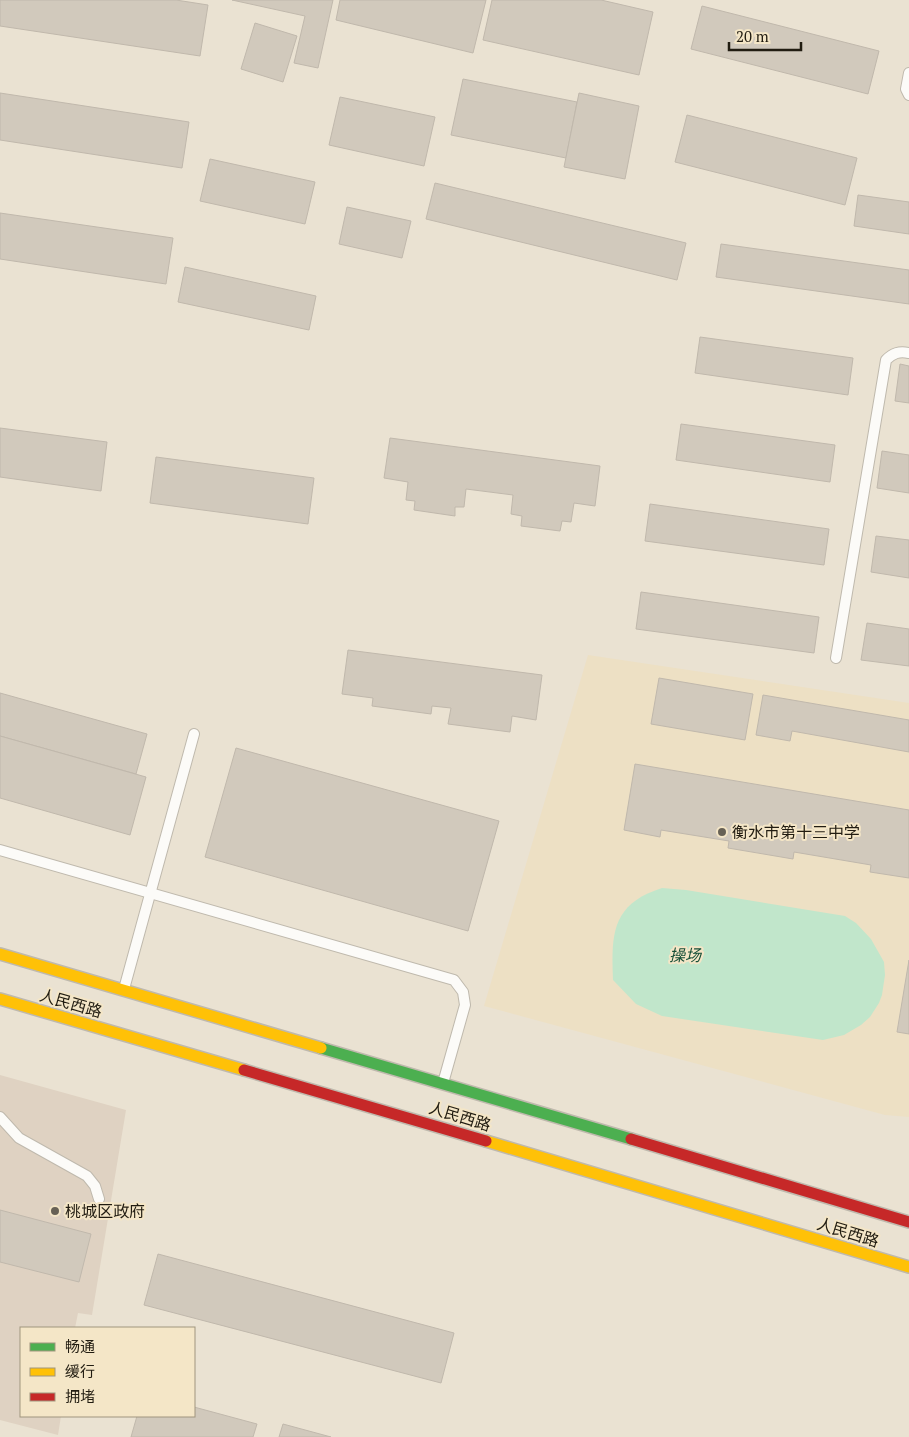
<svg xmlns="http://www.w3.org/2000/svg" width="909" height="1437" font-family="'PT Serif','Noto Sans SC',serif">
<rect width="100%" height="100%" fill="#eae2d2"/>
<path fill="#dfd2c2" d="M 0,1075 L 126,1110 L 92,1315 L 78,1313 L 75,1328 L 21,1328 L 21,1416 L 61,1416 L 58,1435 L 0,1420 Z"/>
<path fill="#ede0c4" d="M 588,655 L 909,703 L 909,1117 L 885,1115 L 484,1006 Z"/>
<path fill="#c1e6cb" d="M 662,888 L 686,890 L 845,916 L 856,923 L 871,939 L 884,962 L 885,975 L 882,995 L 879,1003 L 870,1017 L 861,1025 L 844,1035 L 823,1040 L 662,1016 L 636,1004 L 613,980 C 611,933 612,904 662,888 Z"/>
<g fill="#d1c9bc" stroke="#c0b8ac">
<path d="M 0,0 L 176,0 L 208,5 L 200,56 L 0,26 Z"/>
<path d="M 232,0 L 333,0 L 318,68 L 294,63 L 305,16 Z"/>
<path d="M 340,0 L 486,0 L 473,53 L 336,20 Z"/>
<path d="M 492,0 L 601,0 L 653,12 L 639,75 L 483,40 Z"/>
<path d="M 702,6 L 879,51 L 868,94 L 691,49 Z"/>
<path d="M 255,23 L 297,36 L 283,82 L 241,69 Z"/>
<path d="M 463,79 L 577,102 L 566,158 L 451,135 Z"/>
<path d="M 0,93 L 189,122 L 182,168 L 0,140 Z"/>
<path d="M 579,93 L 639,106 L 625,179 L 564,167 Z"/>
<path d="M 340,97 L 435,117 L 424,166 L 329,145 Z"/>
<path d="M 687,115 L 857,158 L 845,205 L 675,162 Z"/>
<path d="M 210,159 L 315,182 L 305,224 L 200,201 Z"/>
<path d="M 435,183 L 686,243 L 677,280 L 426,219 Z"/>
<path d="M 858,195 L 909,202 L 909,234 L 854,226 Z"/>
<path d="M 347,207 L 411,221 L 402,258 L 339,244 Z"/>
<path d="M 0,213 L 173,238 L 166,284 L 0,259 Z"/>
<path d="M 721,244 L 909,270 L 909,304 L 716,277 Z"/>
<path d="M 185,267 L 316,296 L 309,330 L 178,302 Z"/>
<path d="M 700,337 L 853,358 L 848,395 L 695,373 Z"/>
<path d="M 900,364 L 909,366 L 909,403 L 895,401 Z"/>
<path d="M 681,424 L 835,445 L 830,482 L 676,460 Z"/>
<path d="M 0,428 L 107,442 L 101,491 L 0,477 Z"/>
<path d="M 390,438 L 600,466 L 595,506 L 574,503 L 571,522 L 562,521 L 560,531 L 521,526 L 522,516 L 511,514 L 513,495 L 466,489 L 464,507 L 455,507 L 455,516 L 414,510 L 415,501 L 406,500 L 408,482 L 384,478 Z"/>
<path d="M 882,451 L 909,455 L 909,493 L 877,488 Z"/>
<path d="M 156,457 L 314,478 L 308,524 L 150,503 Z"/>
<path d="M 650,504 L 829,529 L 824,565 L 645,541 Z"/>
<path d="M 876,536 L 909,540 L 909,578 L 871,572 Z"/>
<path d="M 641,592 L 819,617 L 814,653 L 636,629 Z"/>
<path d="M 867,623 L 909,629 L 909,666 L 861,660 Z"/>
<path d="M 348,650 L 542,675 L 536,720 L 512,716 L 510,732 L 448,724 L 451,708 L 432,706 L 431,714 L 372,706 L 373,698 L 342,694 Z"/>
<path d="M 659,678 L 753,694 L 745,740 L 651,724 Z"/>
<path d="M 0,693 L 147,734 L 136,774 L 0,736 Z"/>
<path d="M 763,695 L 909,720 L 909,752 L 792,731 L 790,741 L 756,735 Z"/>
<path d="M 0,736 L 146,777 L 130,835 L 0,798 Z"/>
<path d="M 236,748 L 499,821 L 468,931 L 205,857 Z"/>
<path d="M 635,764 L 909,810 L 909,878 L 870,872 L 871,865 L 794,852 L 793,859 L 728,848 L 729,841 L 661,830 L 660,837 L 624,830 Z"/>
<path d="M 909,960 L 909,1034 L 897,1032 Z"/>
<path d="M 0,1210 L 91,1234 L 79,1282 L 0,1262 Z"/>
<path d="M 158,1254 L 454,1333 L 441,1383 L 144,1305 Z"/>
<path d="M 194,1407 L 257,1424 L 253,1437 L 131,1437 L 137,1416 L 194,1416 Z"/>
<path d="M 283,1424 L 331,1437 L 279,1437 Z"/>
</g>
<g fill="none" stroke-linecap="round" stroke-linejoin="round">
<defs>
<g id="lane">
<path d="M 909,73 L 906,89 L 909,95"/>
<path d="M 836,658 L 886,360 C 893,353 899,351 909,353"/>
<path d="M 0,850 L 454,980 L 463,992 L 465,1005 L 443,1083"/>
<path d="M 124,989 L 194,734"/>
<path d="M 0,1117 L 19,1138 L 87,1176 L 95,1186 L 99,1199"/>
</g>
<path id="fast" d="M 321,1048 L 631,1139"/>
<g id="slow">
<path d="M 0,954 L 321,1048"/>
<path d="M 0,999 L 244,1070"/>
<path d="M 486,1141 L 909,1267"/>
</g>
<g id="jam">
<path d="M 244,1070 L 486,1141"/>
<path d="M 631,1139 L 909,1222"/>
</g>
</defs>
<use href="#lane" stroke="#bfb9ad" stroke-width="12"/>
<use href="#fast" stroke="#bfb9ad" stroke-width="14"/>
<use href="#slow" stroke="#bfb9ad" stroke-width="14"/>
<use href="#jam" stroke="#bfb9ad" stroke-width="14"/>
<use href="#lane" stroke="#fcfbf8" stroke-width="10"/>
<use href="#fast" stroke="#4caf50" stroke-width="11"/>
<use href="#slow" stroke="#ffc107" stroke-width="11"/>
<use href="#jam" stroke="#c62828" stroke-width="11"/>
</g>
<g fill="#676155" stroke="#f4e6c7" stroke-width="2">
<circle cx="722" cy="832" r="5"/>
<circle cx="55" cy="1211" r="5"/>
</g>
<g text-anchor="middle" stroke-width="4" stroke-linejoin="round" paint-order="stroke">
<g font-size="16" fill="#211c11" stroke="#f4e6c7" text-anchor="start">
<text x="732" y="838">衡水市第十三中学</text>
<text x="65" y="1217">桃城区政府</text>
</g>
<g font-size="16" font-style="italic" fill="#154e37" stroke="#f4e6c7">
<text x="685" y="961">操场</text>
</g>
<g font-size="16" fill="#211c11" stroke="#f4e6c7">
<text transform="translate(71 1003) rotate(16)" y="6">人民西路</text>
<text transform="translate(460 1116) rotate(17)" y="6">人民西路</text>
<text transform="translate(848 1232) rotate(17)" y="6">人民西路</text>
</g>
</g>
<rect x="20" y="1327" width="175" height="90" fill="#f4e6c7" stroke="#a0957e"/>
<rect x="30" y="1343" width="25" height="8" fill="#4caf50" stroke="#a0957e"/>
<text x="65" y="1352" font-size="15" fill="#211c11">畅通</text>
<rect x="30" y="1368" width="25" height="8" fill="#ffc107" stroke="#a0957e"/>
<text x="65" y="1377" font-size="15" fill="#211c11">缓行</text>
<rect x="30" y="1393" width="25" height="8" fill="#c62828" stroke="#a0957e"/>
<text x="65" y="1402" font-size="15" fill="#211c11">拥堵</text>
<path d="M729 42v8h72v-8" fill="none" stroke="#211c11" stroke-width="2.5"/>
<text x="736" y="42" font-size="15" fill="#211c11" stroke="#f4e6c7" stroke-width="4" paint-order="stroke">20 m</text>
</svg>
